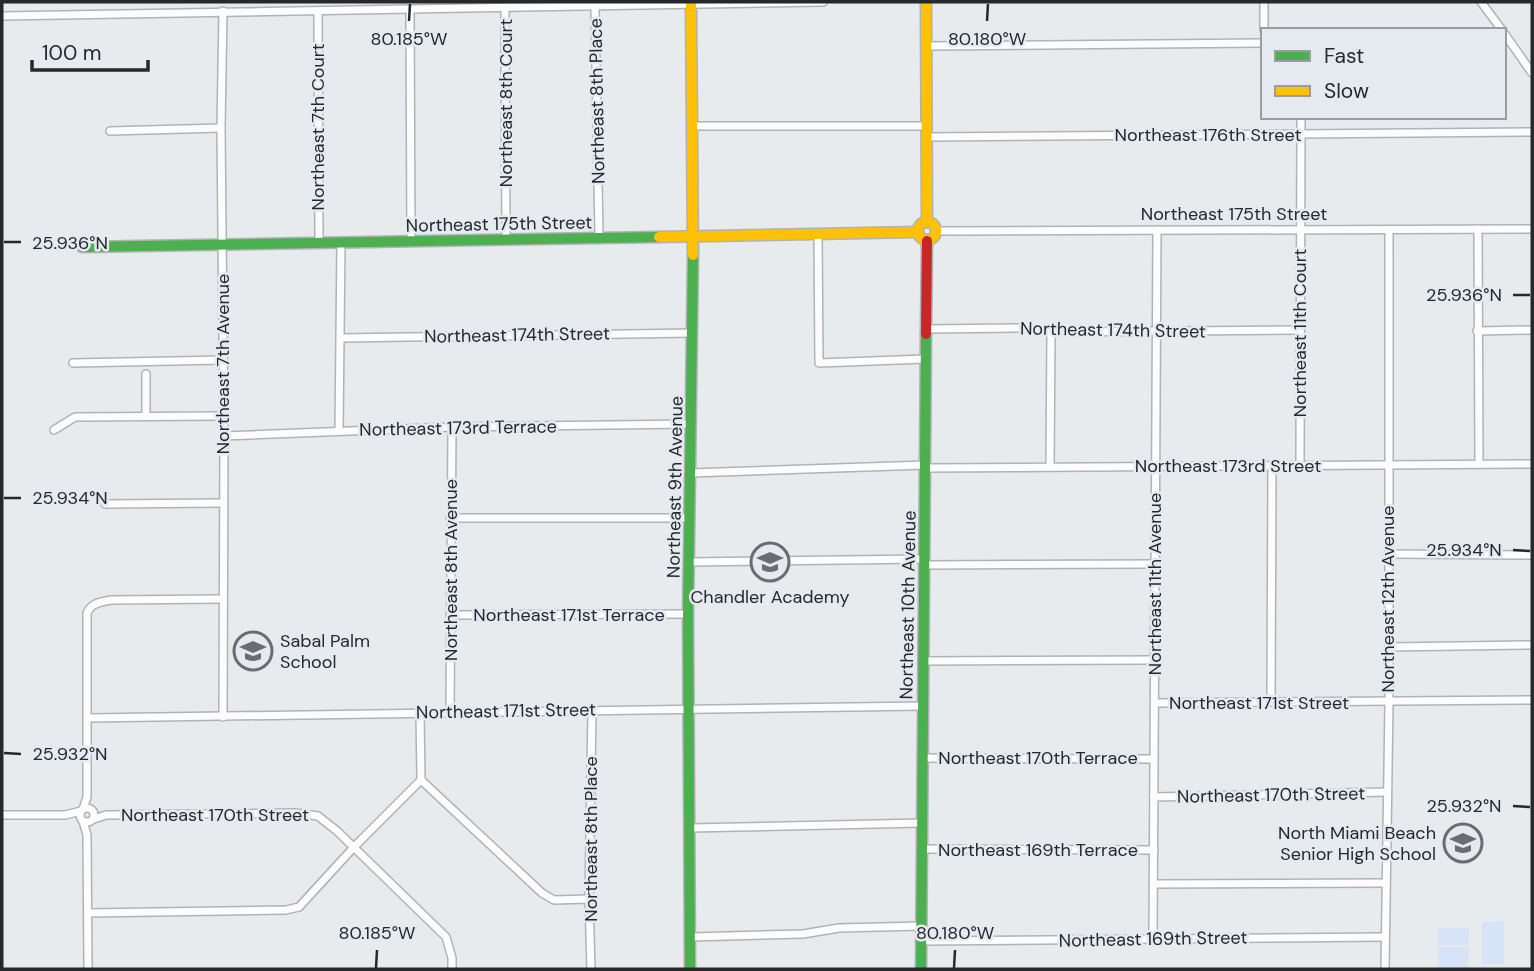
<svg xmlns="http://www.w3.org/2000/svg" width="1534" height="971" font-family="'DM Sans',sans-serif">
<rect width="100%" height="100%" fill="#e8ebee"/>
<g fill="#d7e3f6">
<path d="M 1504,921 L 1504,964 L 1482,964 L 1482,922 Z"/>
<path d="M 1438,928 L 1469,928 L 1468,945 L 1438,945 Z"/>
<path d="M 1438,947 L 1469,947 L 1468,963 L 1444,964 L 1468,964 L 1468,969 L 1438,969 Z"/>
</g>
<g fill="none" stroke-linecap="round" stroke-linejoin="round">
<defs>
<g id="street">
<path d="M 1481,2 L 1502,30"/>
<path d="M 595,7 L 599,238"/>
<path d="M 505,8 L 506,240"/>
<path d="M 410,10 L 411,242"/>
<path d="M 318,12 L 319,242"/>
<path d="M 2,16 L 823,2"/>
<path d="M 1264,30 L 1264,2"/>
<path d="M 1504,33 L 1532,73"/>
<path d="M 927,46 L 1263,43"/>
<path d="M 693,126 L 927,126"/>
<path d="M 110,131 L 221,128"/>
<path d="M 927,137 L 1532,132"/>
<path d="M 1478,229 L 1479,464"/>
<path d="M 936,231 L 1532,229"/>
<path d="M 818,234 L 819,363 L 925,359"/>
<path d="M 926,329 L 1026,328 L 1051,332 L 1300,330"/>
<path d="M 1477,331 L 1532,330"/>
<path d="M 341,338 L 693,333"/>
<path d="M 73,363 L 223,360"/>
<path d="M 146,416 L 146,374"/>
<path d="M 54,430 L 75,417 L 223,416"/>
<path d="M 339,431 L 341,242"/>
<path d="M 224,436 L 452,427 L 691,424"/>
<path d="M 1300,465 L 1301,117"/>
<path d="M 1050,467 L 1051,332"/>
<path d="M 925,468 L 1532,464"/>
<path d="M 691,473 L 925,465"/>
<path d="M 105,504 L 222,503"/>
<path d="M 450,518 L 690,518"/>
<path d="M 1389,554 L 1532,555"/>
<path d="M 689,562 L 924,559"/>
<path d="M 924,565 L 1155,564"/>
<path d="M 450,615 L 688,614"/>
<path d="M 1389,647 L 1532,645"/>
<path d="M 923,661 L 1155,660"/>
<path d="M 1271,701 L 1272,466"/>
<path d="M 1155,703 L 1532,700"/>
<path d="M 450,712 L 452,427"/>
<path d="M 223,717 L 224,436 L 221,128 L 223,11"/>
<path d="M 89,718 L 923,706"/>
<path d="M 922,758 L 1154,759"/>
<path d="M 421,780 L 542,893 L 554,900 L 589,899"/>
<path d="M 1154,797 L 1387,792"/>
<circle cx="87" cy="815" r="7"/>
<path d="M 83,809 L 87,797 L 87,613 C 91,603 101,602 111,600 L 222,599"/>
<path d="M 2,815 L 65,815 L 81,811"/>
<path d="M 94,819 L 106,815 L 295,813 L 318,816 L 337,831 L 446,937 L 452,958 L 452,969"/>
<path d="M 83,821 L 87,835 L 88,969"/>
<path d="M 689,828 L 922,823"/>
<path d="M 921,849 L 1154,850"/>
<path d="M 1154,884 L 1386,883"/>
<path d="M 88,913 L 286,910 L 299,907 L 354,847 L 421,780 L 420,713"/>
<path d="M 691,937 L 803,934 L 839,928 L 921,926"/>
<path d="M 1153,938 L 1157,230"/>
<path d="M 921,941 L 1385,937"/>
<path d="M 591,969 L 589,899 L 592,710"/>
<path d="M 1385,969 L 1389,703 L 1389,230"/>
</g>
<g id="fast">
<path d="M 82,247 L 659,237"/>
<path d="M 690,969 L 688,614 L 693,255"/>
<path d="M 921,969 L 926,334"/>
</g>
<g id="slow">
<path d="M 926,2 L 927,222"/>
<path d="M 691,4 L 693,255"/>
<circle cx="927" cy="231" r="9"/>
<path d="M 659,237 L 917,232"/>
</g>
<path id="jam" d="M 926,334 L 927,241"/>
</defs>
<use href="#street" stroke="#b0b3b5" stroke-width="10"/>
<use href="#fast" stroke="#b0b3b5" stroke-width="13"/>
<use href="#slow" stroke="#b0b3b5" stroke-width="13"/>
<use href="#jam" stroke="#b0b3b5" stroke-width="13"/>
<use href="#street" stroke="#fcfcfc" stroke-width="7"/>
<use href="#fast" stroke="#4caf50" stroke-width="10"/>
<use href="#slow" stroke="#ffc107" stroke-width="10"/>
<use href="#jam" stroke="#c62828" stroke-width="10"/>
</g>
<path fill="none" stroke="#26282b" stroke-width="2.5" d="M 409,21 L 410,4M 987,21 L 988,4M 4,242 L 21,242M 1513,295 L 1530,295M 4,498 L 21,498M 1513,550 L 1530,551M 4,753 L 21,754M 1513,806 L 1530,807M 376,968 L 377,950M 954,968 L 955,950"/>
<defs>
<symbol id="school-ring" viewBox="-11 -11 22 22"><circle r="9.5" fill="#e5eaf1" stroke="#6a6c6f" stroke-width="1.5"/><path d="M0-5L7-2L0 1L-7-2ZM-4 1L0 2.5L4 1V4Q0 6-4 4Z" fill="#6a6c6f"/></symbol>
</defs>
<g fill-rule="evenodd">
<use href="#school-ring" x="748" y="540" width="44" height="44"/>
<use href="#school-ring" x="231" y="629" width="44" height="44"/>
<use href="#school-ring" x="1441" y="821" width="44" height="44"/>
</g>
<g text-anchor="middle" stroke-width="5" stroke-linejoin="round" paint-order="stroke">
<g font-size="18" fill="#26282b" stroke="#e5eaf1">
<text transform="translate(597 101) rotate(-91)" y="6">Northeast 8th Place</text>
<text transform="translate(506 103) rotate(-90)" y="6">Northeast 8th Court</text>
<text transform="translate(318 127) rotate(-90)" y="6">Northeast 7th Court</text>
<text x="1208" y="141">Northeast 176th Street</text>
<text x="1234" y="220">Northeast 175th Street</text>
<text transform="translate(499 224) rotate(-1)" y="6">Northeast 175th Street</text>
<text transform="translate(1113 330) rotate(1)" y="6">Northeast 174th Street</text>
<text transform="translate(1300 333) rotate(-90)" y="6">Northeast 11th Court</text>
<text transform="translate(517 335) rotate(-1)" y="6">Northeast 174th Street</text>
<text transform="translate(223 364) rotate(-90)" y="6">Northeast 7th Avenue</text>
<text transform="translate(458 428) rotate(-1)" y="6">Northeast 173rd Terrace</text>
<text x="1228" y="472">Northeast 173rd Street</text>
<text transform="translate(675 487) rotate(-89)" y="6">Northeast 9th Avenue</text>
<text transform="translate(451 570) rotate(-90)" y="6">Northeast 8th Avenue</text>
<text transform="translate(1155 584) rotate(-90)" y="6">Northeast 11th Avenue</text>
<text transform="translate(1388 599) rotate(-90)" y="6">Northeast 12th Avenue</text>
<text transform="translate(908 605) rotate(-89)" y="6">Northeast 10th Avenue</text>
<text x="569" y="621">Northeast 171st Terrace</text>
<text x="1259" y="709">Northeast 171st Street</text>
<text transform="translate(506 711) rotate(-1)" y="6">Northeast 171st Street</text>
<text x="1038" y="764">Northeast 170th Terrace</text>
<text transform="translate(1271 795) rotate(-1)" y="6">Northeast 170th Street</text>
<text x="215" y="821">Northeast 170th Street</text>
<text transform="translate(591 839) rotate(-90)" y="6">Northeast 8th Place</text>
<text x="1038" y="856">Northeast 169th Terrace</text>
<text transform="translate(1153 939) rotate(-1)" y="6">Northeast 169th Street</text>
</g>
<g font-size="18" fill="#26282b" stroke="#e5eaf1">
<text x="770" y="603">Chandler Academy</text>
<text x="280" y="647" text-anchor="start">Sabal Palm<tspan x="280" dy="21">School</tspan></text>
<text x="1436" y="839" text-anchor="end">North Miami Beach<tspan x="1436" dy="21">Senior High School</tspan></text>
</g>
</g>
<g font-size="18" text-anchor="middle" fill="#26282b" stroke="#e5eaf1" stroke-width="5" stroke-linejoin="round" paint-order="stroke">
<text x="409" y="45">80.185°W</text>
<text x="987" y="45">80.180°W</text>
<text x="70" y="249">25.936°N</text>
<text x="1464" y="301">25.936°N</text>
<text x="70" y="504">25.934°N</text>
<text x="1464" y="556">25.934°N</text>
<text x="70" y="760">25.932°N</text>
<text x="1464" y="812">25.932°N</text>
<text x="377" y="939">80.185°W</text>
<text x="955" y="939">80.180°W</text>
</g>
<rect width="1534" height="971" fill="none" stroke="#26282b" stroke-width="7"/>
<rect x="1261" y="28" width="245" height="91" fill="#e5eaf1" stroke="#999ca2" stroke-width="2"/>
<rect x="1275" y="51" width="35" height="10" fill="#4caf50" stroke="#999ca2" stroke-width="2"/>
<text x="1324" y="63" font-size="21" fill="#26282b">Fast</text>
<rect x="1275" y="86" width="35" height="10" fill="#ffc107" stroke="#999ca2" stroke-width="2"/>
<text x="1324" y="98" font-size="21" fill="#26282b">Slow</text>
<path d="M32 60v10h116v-10" fill="none" stroke="#26282b" stroke-width="3.5"/>
<text x="42" y="60" font-size="21" fill="#26282b" stroke="#e5eaf1" stroke-width="5" paint-order="stroke">100 m</text>
</svg>
